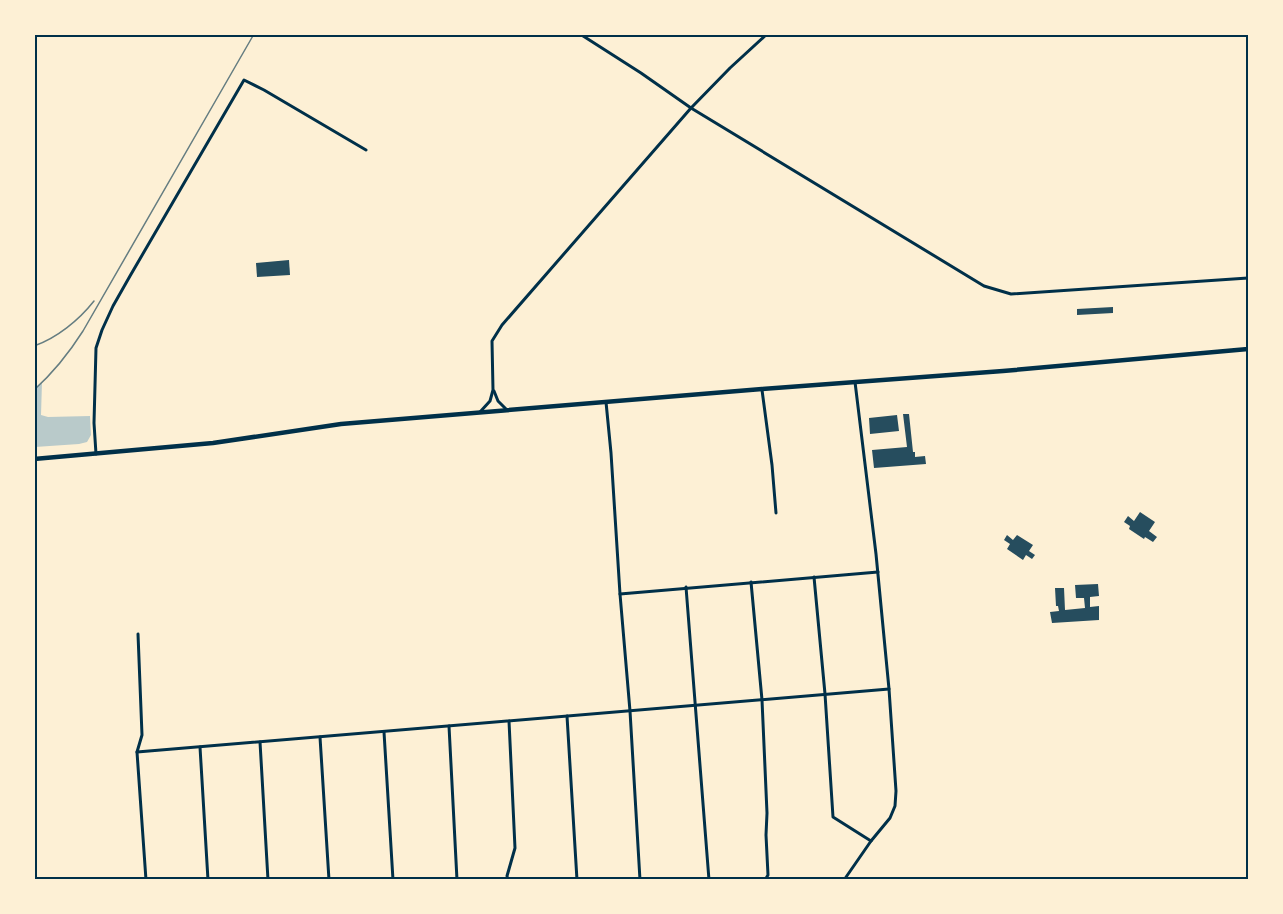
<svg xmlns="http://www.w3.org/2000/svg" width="1283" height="914" font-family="Montserrat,sans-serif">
<rect width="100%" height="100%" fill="#fdf0d5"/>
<path fill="#b9caca" d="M 42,382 L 41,415 L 48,417 L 90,416 L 91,435 L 87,442 L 79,444 L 35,447 L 35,388 Z"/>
<g fill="#264d5e">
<path d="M 289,260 L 290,275 L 257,277 L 256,263 Z"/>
<path d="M 1113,307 L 1113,313 L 1077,315 L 1077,309 Z"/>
<path d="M 903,414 L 909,414 L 913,452 L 915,452 L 915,457 L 925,456 L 926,464 L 874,468 L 872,450 L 907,447 Z"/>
<path d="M 897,415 L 899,431 L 870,434 L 869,418 Z"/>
<path d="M 1140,512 L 1155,522 L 1149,531 L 1157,537 L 1153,542 L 1145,537 L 1144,539 L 1129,529 L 1130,526 L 1124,522 L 1128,516 L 1134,521 Z"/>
<path d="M 1007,535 L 1013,540 L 1017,535 L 1033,545 L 1029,551 L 1035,555 L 1032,559 L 1026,555 L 1023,560 L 1007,549 L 1010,544 L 1004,540 Z"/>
<path d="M 1098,584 L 1099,596 L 1090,597 L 1090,607 L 1099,606 L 1099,620 L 1052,623 L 1050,612 L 1059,611 L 1058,606 L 1056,606 L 1055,588 L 1064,588 L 1065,610 L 1085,608 L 1084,598 L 1076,598 L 1075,585 Z"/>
</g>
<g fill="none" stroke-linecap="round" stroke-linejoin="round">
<g stroke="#003049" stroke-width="3">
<path d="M 762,390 L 772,465 L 776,513"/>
<path d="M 494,391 L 498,401 L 507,410"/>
<path d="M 606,402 L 611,453 L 620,594 L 630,711 L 640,880"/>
<path d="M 480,412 L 490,401 L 493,390 L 492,341 L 502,325 L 691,108 L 730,68 L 767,34"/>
<path d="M 96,454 L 94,423 L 96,348 L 102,330 L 113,306 L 130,276 L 244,80 L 264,90 L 366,150"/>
<path d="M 814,577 L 825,694 L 833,817 L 871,841"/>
<path d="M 751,582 L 762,700 L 767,813 L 766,835 L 768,875 L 765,880"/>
<path d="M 686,587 L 709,880"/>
<path d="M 620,594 L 878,572"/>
<path d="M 138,634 L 142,735 L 137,752 L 146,880"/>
<path d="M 567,716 L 577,880"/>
<path d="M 449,726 L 457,880"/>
<path d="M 384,732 L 393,880"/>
<path d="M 320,737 L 329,880"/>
<path d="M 260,742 L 268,880"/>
<path d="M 200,747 L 208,880"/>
<path d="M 137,752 L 889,689"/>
<path d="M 508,880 L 507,876 L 515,848 L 509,721"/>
<path d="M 844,880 L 871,841 L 890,818 L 895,806 L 896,791 L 889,689 L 876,554 L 855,382"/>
</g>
<path stroke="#003049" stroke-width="3" d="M 580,34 L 641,73 L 691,108 L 984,286 L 1011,294 L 1248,278"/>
<path stroke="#003049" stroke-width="4.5" d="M 34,459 L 213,443 L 341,424 L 762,389 L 1003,371 L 1248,349"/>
<g stroke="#657d81" stroke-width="1.5">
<path d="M 34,346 C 57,338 79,320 94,301"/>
<path d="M 34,390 C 54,372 69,353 83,331 L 254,34"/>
</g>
</g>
<rect width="1283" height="914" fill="none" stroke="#fdf0d5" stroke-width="72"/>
<rect x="36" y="36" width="1211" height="842" fill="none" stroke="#003049" stroke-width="2"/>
</svg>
